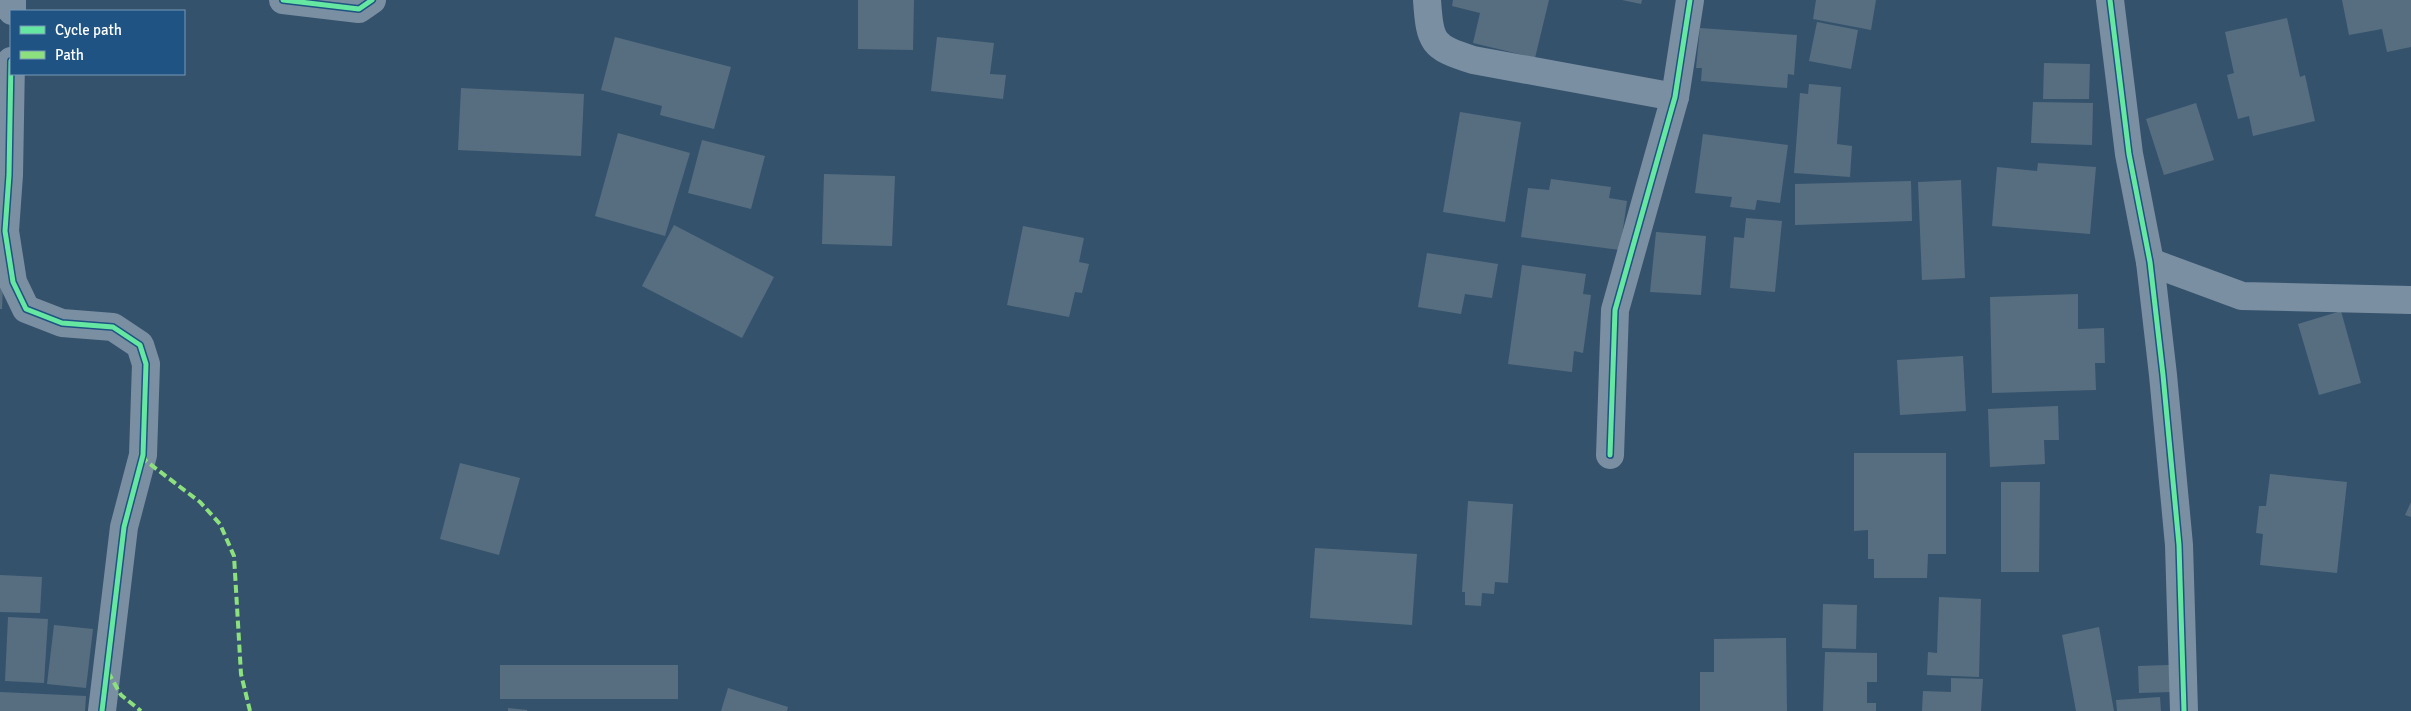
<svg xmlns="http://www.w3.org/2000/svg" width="2411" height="711" font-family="Signika,sans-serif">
<rect width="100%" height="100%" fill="#35526c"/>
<g fill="#576e81">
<path d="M 858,0 L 914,0 L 913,50 L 858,49 Z"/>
<path d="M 1453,0 L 1549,0 L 1535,58 L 1473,43 L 1480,13 L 1452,6 Z"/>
<path d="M 1622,0 L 1642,0 L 1641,4 Z"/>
<path d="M 1816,0 L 1876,0 L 1871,30 L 1813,19 Z"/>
<path d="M 2342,0 L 2411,0 L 2411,47 L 2387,52 L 2382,29 L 2349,35 Z"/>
<path d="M 2287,18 L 2300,77 L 2305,75 L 2315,121 L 2253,136 L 2249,116 L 2238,119 L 2227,75 L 2234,73 L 2225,32 Z"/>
<path d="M 1817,22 L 1858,30 L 1851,69 L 1809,61 Z"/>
<path d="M 1700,28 L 1797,35 L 1794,75 L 1788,74 L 1787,88 L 1701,81 L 1702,68 L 1696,68 Z"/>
<path d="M 615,37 L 731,67 L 714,129 L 660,115 L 662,106 L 601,90 Z"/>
<path d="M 937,37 L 994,43 L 990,74 L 1006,75 L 1003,99 L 931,91 Z"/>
<path d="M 2044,63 L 2090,64 L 2089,99 L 2043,99 Z"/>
<path d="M 1809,84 L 1841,87 L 1837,144 L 1852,146 L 1850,177 L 1794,173 L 1800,93 L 1808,94 Z"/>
<path d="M 461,88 L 584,94 L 581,156 L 458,150 Z"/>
<path d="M 2033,102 L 2093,103 L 2092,145 L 2031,143 Z"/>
<path d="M 2196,103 L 2214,160 L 2164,175 L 2146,119 Z"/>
<path d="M 1460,112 L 1521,122 L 1505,222 L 1443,212 Z"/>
<path d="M 618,133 L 690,153 L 665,236 L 595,216 Z"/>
<path d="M 1703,134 L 1788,145 L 1780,203 L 1757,200 L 1755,210 L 1730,207 L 1732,197 L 1695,193 Z"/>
<path d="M 702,140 L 765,156 L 751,209 L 688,193 Z"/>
<path d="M 2038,163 L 2096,167 L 2090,234 L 1992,226 L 1997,167 L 2037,171 Z"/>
<path d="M 824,174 L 895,176 L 892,246 L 822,244 Z"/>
<path d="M 1551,179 L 1611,187 L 1609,198 L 1627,201 L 1620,250 L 1521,237 L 1528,188 L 1549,190 Z"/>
<path d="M 1961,180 L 1965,278 L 1922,280 L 1918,182 Z"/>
<path d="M 1911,181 L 1912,221 L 1795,225 L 1795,184 Z"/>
<path d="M 1746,218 L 1782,221 L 1775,292 L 1730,288 L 1734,237 L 1744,238 Z"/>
<path d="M 674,225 L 774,277 L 742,338 L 642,286 Z"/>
<path d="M 1023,226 L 1084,238 L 1079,262 L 1089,264 L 1082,293 L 1075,292 L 1069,317 L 1007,305 Z"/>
<path d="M 1656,232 L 1706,236 L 1701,295 L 1650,292 Z"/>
<path d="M 1427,253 L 1498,264 L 1492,298 L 1465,294 L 1461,314 L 1418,307 Z"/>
<path d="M 0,263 L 4,264 L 2,309 L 0,309 Z"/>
<path d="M 1522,265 L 1586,274 L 1583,294 L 1591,295 L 1583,353 L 1574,351 L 1572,372 L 1508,364 Z"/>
<path d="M 2078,294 L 2078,329 L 2104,328 L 2105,363 L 2095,363 L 2096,390 L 1992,393 L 1990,297 Z"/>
<path d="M 2341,311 L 2361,383 L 2319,395 L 2298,324 Z"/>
<path d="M 1963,356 L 1966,411 L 1900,415 L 1897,360 Z"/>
<path d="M 2058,406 L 2059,440 L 2044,440 L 2045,464 L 1990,467 L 1988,409 Z"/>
<path d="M 1854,453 L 1946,453 L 1946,554 L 1928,554 L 1927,578 L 1874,578 L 1874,559 L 1868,559 L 1868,530 L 1854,531 Z"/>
<path d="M 460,463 L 520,478 L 499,555 L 440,539 Z"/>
<path d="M 2270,474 L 2347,482 L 2337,573 L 2260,565 L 2263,534 L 2256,533 L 2259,506 L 2266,506 Z"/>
<path d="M 2001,482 L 2040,482 L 2039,572 L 2001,572 Z"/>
<path d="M 1468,501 L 1513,504 L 1508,583 L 1495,582 L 1494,594 L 1482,593 L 1481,606 L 1465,605 L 1465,592 L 1462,592 Z"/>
<path d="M 2411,502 L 2411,517 L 2405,515 Z"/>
<path d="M 1315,548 L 1417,554 L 1412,625 L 1310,618 Z"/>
<path d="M 0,575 L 42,577 L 40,613 L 0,612 Z"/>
<path d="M 1939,597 L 1981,599 L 1979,677 L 1927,675 L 1928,652 L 1937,653 Z"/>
<path d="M 1823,604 L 1857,605 L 1856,649 L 1822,648 Z"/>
<path d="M 8,617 L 48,619 L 44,683 L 5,681 Z"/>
<path d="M 54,625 L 93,629 L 86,688 L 47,684 Z"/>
<path d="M 2099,627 L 2114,711 L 2076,711 L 2062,635 Z"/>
<path d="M 1786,638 L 1787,711 L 1700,711 L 1700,672 L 1714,672 L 1714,639 Z"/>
<path d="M 1825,652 L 1877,653 L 1877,682 L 1867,682 L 1867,703 L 1876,703 L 1876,711 L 1823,711 Z"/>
<rect x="500" y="665" width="178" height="34"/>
<path d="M 2169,665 L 2170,692 L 2139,693 L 2138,666 Z"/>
<path d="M 1951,678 L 1983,679 L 1981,711 L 1922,711 L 1923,691 L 1951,692 Z"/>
<path d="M 728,688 L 788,707 L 787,711 L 721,711 Z"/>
<path d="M 0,692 L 86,696 L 85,711 L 0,711 Z"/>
<path d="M 2160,697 L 2161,711 L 2117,711 L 2116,700 Z"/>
<path d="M 508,708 L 527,710 L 527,711 L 508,711 Z"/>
</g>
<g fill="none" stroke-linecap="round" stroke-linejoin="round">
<g stroke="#7b8fa2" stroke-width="28">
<path d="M 283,0 L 359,9 L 372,0"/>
<path d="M 1427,0 C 1430,43 1432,47 1473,60 L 1675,97"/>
<path d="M 2110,0 L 2129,154 L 2150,262 L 2163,375 L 2179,545 L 2184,711"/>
<path d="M 12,11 L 12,0"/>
<path d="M 11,61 L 9,175 L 5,231 L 13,282 L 26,309 L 62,323 L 113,327 L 140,345 L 146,364 L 143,455 L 124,527 L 102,711"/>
<path d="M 2150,262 L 2242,296 L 2411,300"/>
<path d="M 1610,455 L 1615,310 L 1675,97 L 1690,0"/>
</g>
<g stroke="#8de07e" stroke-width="4" stroke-dasharray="8 4" stroke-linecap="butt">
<path d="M 143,455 L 146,461 L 200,502 L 220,524 L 234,556 L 241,674 L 250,711"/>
<path d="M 108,672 L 121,695 L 141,711"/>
</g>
<defs>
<g id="cycleway">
<path d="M 283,0 L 359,9 L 372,0"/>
<path d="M 2110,0 L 2129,154 L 2150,262 L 2163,375 L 2179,545 L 2184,711"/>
<path d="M 11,61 L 9,175 L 5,231 L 13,282 L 26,309 L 62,323 L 113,327 L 140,345 L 146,364 L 143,455 L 124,527 L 102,711"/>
<path d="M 1610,455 L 1615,310 L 1675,97 L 1690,0"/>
</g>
</defs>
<use href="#cycleway" stroke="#1e5383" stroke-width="8"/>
<use href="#cycleway" stroke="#66e7a1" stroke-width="5"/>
</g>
<rect x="10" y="10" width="175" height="65" fill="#1e5383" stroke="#7898b5"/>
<rect x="20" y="26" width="25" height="8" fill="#66e7a1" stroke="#7898b5"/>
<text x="55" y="35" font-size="15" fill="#ffffff">Cycle path</text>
<rect x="20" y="51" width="25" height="8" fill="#8de07e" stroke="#7898b5"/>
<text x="55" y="60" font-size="15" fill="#ffffff">Path</text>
</svg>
